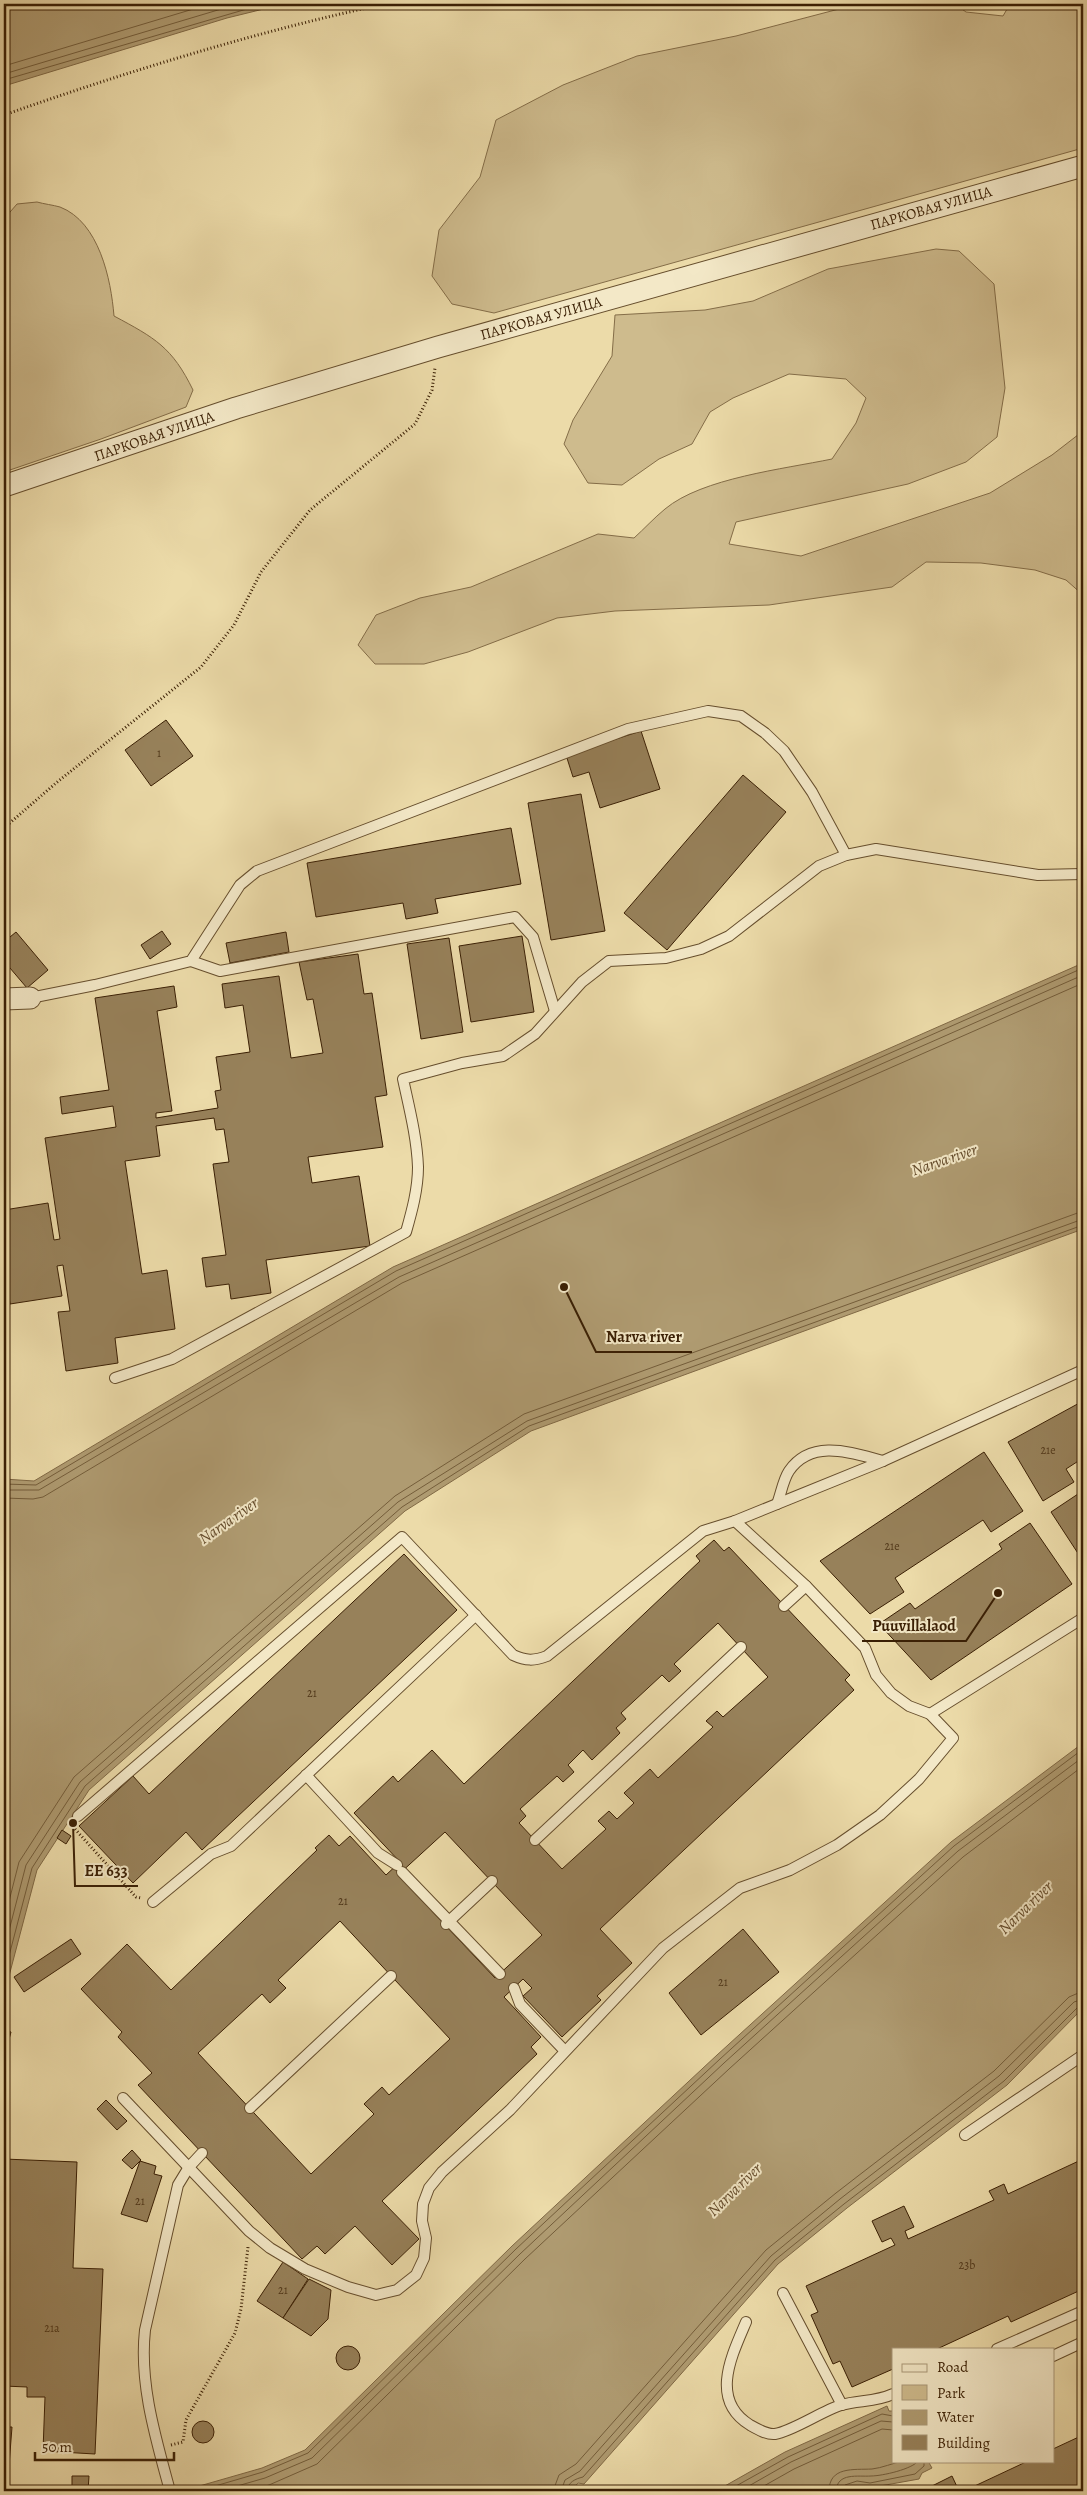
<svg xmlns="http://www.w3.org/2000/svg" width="1087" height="2495" font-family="Alegreya,serif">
<rect width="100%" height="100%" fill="#ecdba9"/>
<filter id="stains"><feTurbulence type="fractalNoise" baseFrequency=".004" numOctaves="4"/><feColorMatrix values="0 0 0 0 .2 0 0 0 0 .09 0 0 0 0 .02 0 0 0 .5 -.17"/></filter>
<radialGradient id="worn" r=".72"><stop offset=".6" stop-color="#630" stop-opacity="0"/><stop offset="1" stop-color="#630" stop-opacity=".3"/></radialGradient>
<g fill="#cebb8d" stroke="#846d48">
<path d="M 858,4 L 955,4 L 966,12 L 1003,16 L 1010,4 L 1083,4 L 1083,148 L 494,313 L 452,304 L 432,276 L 439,230 L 480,177 L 496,120 L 563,85 L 637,56 L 736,36 Z"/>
<path d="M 37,202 C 44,204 53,205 60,207 C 99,222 111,279 114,316 C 155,338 172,347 193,390 L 186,407 L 101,439 L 4,472 L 4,219 L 17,204 Z"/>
<path d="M 936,249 L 959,251 L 994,284 L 1005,388 L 997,437 L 966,462 L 908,484 L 736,522 L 729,544 L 801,556 L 990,493 L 1052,455 L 1083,431 L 1083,595 L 1066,580 L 1035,570 L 981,563 L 926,562 L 892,587 L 769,605 L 615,611 L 557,618 L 468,652 L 424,664 L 375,664 L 358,645 L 376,615 L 420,598 L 471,587 L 598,534 L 634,538 C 644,529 654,518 665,509 C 702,478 784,469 832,459 L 856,423 L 866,398 L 846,379 L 789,374 L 733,398 L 710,412 L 692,444 L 659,459 L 622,485 L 588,483 L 564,444 L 573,420 L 612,356 L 615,315 L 705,310 L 753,301 L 828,269 Z"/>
</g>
<g fill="#af9b71" stroke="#806945">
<path d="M 4,4 L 284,4 L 227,18 L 4,86 Z"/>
<path d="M 1083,963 L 1083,1229 L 531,1431 L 405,1511 L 89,1790 L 37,1870 L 4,1995 L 4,1479 L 34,1481 L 393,1267 Z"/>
<path d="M 1083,1743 L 1083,2008 L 1007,2085 L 847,2208 L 778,2264 L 584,2484 L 578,2483 L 571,2491 L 182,2491 L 262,2468 L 305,2450 L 512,2246 L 717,2055 L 951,1842 Z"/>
<path d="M 887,2406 L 889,2411 L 893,2411 L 893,2461 L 928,2461 L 932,2468 L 922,2473 L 919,2479 L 869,2488 L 858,2486 L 840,2491 L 716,2491 L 785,2452 Z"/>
</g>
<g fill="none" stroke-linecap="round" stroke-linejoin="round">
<g stroke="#745d3a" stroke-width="1">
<path d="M 4,66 L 210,4"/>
<path d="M 4,74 L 238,4"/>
<path d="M 4,80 L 264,4"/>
<path d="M 4,1484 L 36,1485 L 396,1271 L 1083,968"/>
<path d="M 4,1490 L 39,1490 L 399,1277 L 1083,975"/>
<path d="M 4,1498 L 33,1499 L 43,1497 L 402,1283 L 1083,983"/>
<path d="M 4,1921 L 19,1862 L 74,1777 L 395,1496 L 524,1414 L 1083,1211"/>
<path d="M 4,1950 L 26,1865 L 80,1782 L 398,1502 L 527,1421 L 1083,1219"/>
<path d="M 4,1975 L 32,1868 L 85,1786 L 402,1507 L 529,1426 L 1083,1225"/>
<path d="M 198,2491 L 263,2472 L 308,2453 L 516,2249 L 720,2059 L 954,1846 L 1083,1749"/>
<path d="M 220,2491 L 265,2478 L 312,2458 L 520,2254 L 724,2063 L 958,1851 L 1083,1757"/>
<path d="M 247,2491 L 269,2485 L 317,2464 L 525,2259 L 729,2069 L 963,1857 L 1083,1766"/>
<path d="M 553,2491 L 559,2475 L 576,2464 L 766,2250 L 836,2193 L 994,2071 L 1069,1997 L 1083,1991"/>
<path d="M 561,2491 L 565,2480 L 580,2471 L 771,2256 L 840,2199 L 999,2076 L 1074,2002 L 1083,1999"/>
<path d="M 567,2491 C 568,2482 575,2479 583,2477 L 775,2260 L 844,2204 L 1004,2081 L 1078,2007 L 1083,2005"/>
<path d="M 727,2491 L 788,2457 L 882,2414 L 893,2416"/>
<path d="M 740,2491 L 791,2462 L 881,2421 L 893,2422"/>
<path d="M 755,2491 L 794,2469 L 882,2429 L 893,2430"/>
<path d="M 829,2491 C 829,2466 854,2470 872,2469 C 882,2468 893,2463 903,2461"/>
<path d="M 836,2491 C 837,2472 858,2477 871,2476 C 882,2476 913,2469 918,2461"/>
<path d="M 842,2491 L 845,2485 L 857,2481 L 870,2483 L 915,2474 L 924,2466 L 924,2461"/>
</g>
</g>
<g fill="#97815a" stroke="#3a1f04" fill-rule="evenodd">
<path d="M 166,720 L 193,756 L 151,786 L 125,750 Z"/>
<path d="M 641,731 L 660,789 L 600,808 L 589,772 L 573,777 L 566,755 Z"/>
<path d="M 743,775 L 786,812 L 667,950 L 624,913 Z"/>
<path d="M 581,794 L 605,931 L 551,940 L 528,803 Z"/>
<path d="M 511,828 L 521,884 L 435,899 L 438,913 L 406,919 L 403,903 L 316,917 L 307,863 Z"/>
<path d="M 162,931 L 171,944 L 150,959 L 141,945 Z"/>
<path d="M 16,932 L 48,970 L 27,988 L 4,961 L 4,942 Z"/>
<path d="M 286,932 L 289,952 L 230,963 L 226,943 Z"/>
<path d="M 522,936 L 534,1012 L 471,1022 L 459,946 Z"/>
<path d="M 449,938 L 463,1032 L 421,1039 L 407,944 Z"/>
<path d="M 358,954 L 364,994 L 372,993 L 387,1095 L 375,1097 L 383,1147 L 308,1157 L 312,1183 L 359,1176 L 370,1246 L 266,1260 L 271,1293 L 231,1299 L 229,1284 L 206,1287 L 202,1258 L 226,1255 L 213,1164 L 229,1162 L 224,1129 L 216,1130 L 214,1118 L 156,1126 L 160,1156 L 125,1161 L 142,1274 L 167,1270 L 175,1329 L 115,1338 L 118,1363 L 66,1371 L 58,1312 L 70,1311 L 63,1265 L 57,1266 L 62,1296 L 10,1304 L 4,1261 L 4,1210 L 48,1203 L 54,1240 L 60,1239 L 45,1138 L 116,1127 L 113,1106 L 62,1114 L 60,1097 L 109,1090 L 95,998 L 174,986 L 177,1007 L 157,1011 L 172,1111 L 156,1113 L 156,1118 L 218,1108 L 215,1091 L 221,1090 L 216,1057 L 250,1052 L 243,1005 L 225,1008 L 222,984 L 279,976 L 291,1058 L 323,1053 L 313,999 L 307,1000 L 299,962 Z"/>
<path d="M 1083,1401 L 1083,1458 L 1066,1469 L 1074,1482 L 1043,1501 L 1008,1442 Z"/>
<path d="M 984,1452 L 1023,1511 L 991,1532 L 983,1520 L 895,1578 L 904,1592 L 870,1614 L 820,1561 Z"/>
<path d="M 1081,1492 L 1083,1495 L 1083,1561 L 1051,1512 Z"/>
<path d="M 1030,1523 L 1072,1584 L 931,1680 L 879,1624 L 910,1603 L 915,1609 L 1002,1549 L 999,1544 Z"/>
<path d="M 714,1540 L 724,1551 L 729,1547 L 850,1675 L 845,1680 L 854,1690 L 600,1929 L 632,1963 L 597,1996 L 601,2000 L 562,2037 L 523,1996 L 532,1988 L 523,1979 L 504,1997 L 541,2037 L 531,2047 L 537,2054 L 382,2201 L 419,2239 L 392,2265 L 355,2226 L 325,2254 L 317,2246 L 302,2259 L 138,2085 L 152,2073 L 118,2037 L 122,2032 L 81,1989 L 127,1944 L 171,1990 L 317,1850 L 315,1848 L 329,1835 L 339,1846 L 350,1836 L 386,1875 L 400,1862 L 354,1813 L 393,1776 L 398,1782 L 432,1750 L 464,1784 L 700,1561 L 696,1556 ZM 718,1623 L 768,1677 L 723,1717 L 717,1711 L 706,1721 L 713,1727 L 658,1778 L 650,1769 L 624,1793 L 634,1803 L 617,1819 L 609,1811 L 598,1821 L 606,1829 L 562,1869 L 519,1823 L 526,1816 L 520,1809 L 557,1776 L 563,1782 L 574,1772 L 568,1765 L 583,1750 L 592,1760 L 620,1733 L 616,1728 L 626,1719 L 621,1713 L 662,1675 L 669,1682 L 681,1671 L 674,1664 ZM 445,1832 L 542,1935 L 495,1978 L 398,1875 ZM 340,1921 L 450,2039 L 389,2095 L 382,2087 L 364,2104 L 374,2114 L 311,2174 L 198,2053 L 262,1994 L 270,2003 L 286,1988 L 278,1980 Z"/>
<path d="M 404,1554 L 457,1610 L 202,1850 L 186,1832 L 133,1883 L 79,1826 L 133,1776 L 149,1794 Z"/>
<path d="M 62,1830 L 71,1836 L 66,1844 L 57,1838 Z"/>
<path d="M 743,1929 L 779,1972 L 701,2035 L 669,1993 Z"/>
<path d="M 71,1939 L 81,1954 L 24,1992 L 14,1977 Z"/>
<path d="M 4,2030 L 11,2032 L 4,2058 Z"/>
<path d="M 106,2100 L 127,2121 L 117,2130 L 97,2109 Z"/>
<path d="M 132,2150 L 141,2160 L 132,2169 L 122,2160 Z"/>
<path d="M 4,2159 L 77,2162 L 73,2268 L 103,2269 L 95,2454 L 43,2451 L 45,2397 L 27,2397 L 27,2387 L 4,2386 Z"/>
<path d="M 1083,2159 L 1083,2289 L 1011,2322 L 1008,2316 L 937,2349 L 893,2349 L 893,2369 L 852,2387 L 840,2361 L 833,2364 L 811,2315 L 818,2312 L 806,2286 L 895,2245 L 891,2238 L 882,2242 L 872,2221 L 904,2206 L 914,2227 L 905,2231 L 908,2239 L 994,2200 L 989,2191 L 1004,2184 L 1008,2194 Z"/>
<path d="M 140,2161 L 156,2166 L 154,2174 L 162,2176 L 147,2222 L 121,2214 Z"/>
<path d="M 283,2262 L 308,2279 L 283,2318 L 257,2301 Z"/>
<path d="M 309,2279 L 331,2290 L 328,2319 L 311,2336 L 283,2318 Z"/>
<circle cx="348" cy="2358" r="12"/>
<circle cx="203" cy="2432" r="11"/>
<path d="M 4,2427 L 12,2427 L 7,2491 L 4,2491 Z"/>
<path d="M 1083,2435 L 1083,2491 L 964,2491 L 1028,2461 L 1053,2461 L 1053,2449 Z"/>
<path d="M 72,2476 L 89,2476 L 88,2491 L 72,2491 Z"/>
<path d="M 952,2476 L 959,2491 L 933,2491 L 930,2487 Z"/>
</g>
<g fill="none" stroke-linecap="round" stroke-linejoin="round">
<defs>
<g id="service">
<path d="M 191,961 L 220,971 L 515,917 L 533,937 L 555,1011"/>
<path d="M 30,998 L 95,985 L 191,961 L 240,885 L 257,871 L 628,729 L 708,711 L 741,716 L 765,733 L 784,751 L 812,792 L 846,855"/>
<path d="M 115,1378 L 172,1359 L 406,1232 C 412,1211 418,1189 418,1167 C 417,1138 409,1107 403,1079 L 462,1063 L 503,1056 L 535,1034 L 582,982 L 609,961 L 666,958 L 701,949 L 729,936 L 819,866 L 846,855 L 876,849 L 1038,875 L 1083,874"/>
<path d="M 777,1504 C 781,1494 783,1480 789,1471 C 812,1438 852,1453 883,1461"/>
<path d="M 735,1521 L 883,1461 L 1083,1370"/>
<path d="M 784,1606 L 806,1586"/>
<path d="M 930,1714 L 1083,1618"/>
<path d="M 306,1775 L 378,1853 L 397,1865"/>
<path d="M 78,1816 L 402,1537 L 513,1655 C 526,1661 534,1661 547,1656 L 703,1531 L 735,1521 L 806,1586 L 865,1648 L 876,1675 L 891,1693 L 909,1706 L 930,1714 L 953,1738 L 919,1779 L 880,1815 L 837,1845 L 790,1870 L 740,1888 L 663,1948 L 510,2110 L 442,2172 L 429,2188 L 423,2204 L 422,2221 L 426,2238 L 424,2258 L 416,2275 L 397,2290 L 376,2295 L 348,2287 L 305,2269 L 270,2248 L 249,2231 L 123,2098"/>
<path d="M 535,1840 L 741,1647"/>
<path d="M 402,1872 L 500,1974"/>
<path d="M 153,1902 L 211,1854 L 231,1846 L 476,1615"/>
<path d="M 446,1924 L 492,1881"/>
<path d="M 514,1988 L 520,2004 L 564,2050"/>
<path d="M 250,2108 L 391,1976"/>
<path d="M 965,2135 L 1083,2055"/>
<path d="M 783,2293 L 842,2405"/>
<path d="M 746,2322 C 732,2355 709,2400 750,2425 C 757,2429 767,2435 775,2434 C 793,2431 822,2411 841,2405 C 859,2400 876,2402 893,2394"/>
<path d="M 997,2349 L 1083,2311"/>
<path d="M 1053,2356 L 1083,2342"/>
<path d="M 170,2491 C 156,2439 139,2384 145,2330 L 178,2185 L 189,2167 L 202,2153"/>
</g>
<g id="minor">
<path d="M 4,486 L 236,408 L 438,347 L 1083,166"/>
<path d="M 4,999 L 30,998"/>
</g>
</defs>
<use href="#service" stroke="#664e2d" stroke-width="12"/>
<use href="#minor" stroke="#664e2d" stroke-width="23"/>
<g stroke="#3a1f04" stroke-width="3" stroke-dasharray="1 2.5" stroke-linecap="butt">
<path d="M 4,115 C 126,72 258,31 385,4"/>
<path d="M 4,828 L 56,783 L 201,667 L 234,625 L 261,572 L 310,510 L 415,424 L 432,390 L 435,368"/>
<path d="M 75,1829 L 136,1897 L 141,1898"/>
<path d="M 171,2445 L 183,2442 L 186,2420 L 235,2333 L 241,2309 L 248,2247"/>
</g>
<use href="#service" stroke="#f3e8c7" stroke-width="10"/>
<use href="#minor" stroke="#f3e8c7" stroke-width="21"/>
</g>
<g text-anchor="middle" stroke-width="4" stroke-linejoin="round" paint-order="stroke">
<g font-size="12" fill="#51381a">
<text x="159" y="757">1</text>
<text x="1048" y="1454">21e</text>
<text x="892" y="1550">21e</text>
<text x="312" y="1697">21</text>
<text x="343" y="1905">21</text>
<text x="723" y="1986">21</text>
<text x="140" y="2205">21</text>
<text x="967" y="2269">23b</text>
<text x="283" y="2294">21</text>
<text x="52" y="2332">21a</text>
</g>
<g font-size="15" fill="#3a1f04" stroke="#f3e8c7">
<text transform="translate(931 208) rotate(-16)" y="5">ПАРКОВАЯ УЛИЦА</text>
<text transform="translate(541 318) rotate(-16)" y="5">ПАРКОВАЯ УЛИЦА</text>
<text transform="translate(154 436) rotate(-19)" y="5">ПАРКОВАЯ УЛИЦА</text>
</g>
<g font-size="16" font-style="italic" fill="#634a2a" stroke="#f3e8c7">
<text transform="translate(944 1159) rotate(-19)" y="6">Narva river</text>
<text transform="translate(228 1520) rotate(-35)" y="6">Narva river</text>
<text transform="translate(1025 1907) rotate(-44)" y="6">Narva river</text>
<text transform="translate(734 2189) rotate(-44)" y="6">Narva river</text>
</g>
</g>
<path fill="none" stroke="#3a1f04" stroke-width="2" d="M564 1287L596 1352H692M998 1593L966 1641H862M73 1823L75 1886H138"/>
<g fill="#3a1f04" stroke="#f3e8c7" stroke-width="2">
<circle cx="564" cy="1287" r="5"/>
<circle cx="998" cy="1593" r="5"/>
<circle cx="73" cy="1823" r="5"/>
</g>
<g font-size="16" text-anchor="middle" font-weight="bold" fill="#3a1f04" stroke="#f3e8c7" stroke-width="4" stroke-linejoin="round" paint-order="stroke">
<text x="644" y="1342">Narva river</text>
<text x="914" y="1631">Puuvillalaod</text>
<text x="106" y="1876">EE 633</text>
</g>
<rect width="1087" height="2495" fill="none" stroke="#ecdba9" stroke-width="20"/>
<rect x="5" y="5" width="1077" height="2485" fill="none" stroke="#3a1f04" stroke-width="2.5"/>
<rect x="10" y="10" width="1067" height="2475" fill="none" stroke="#3a1f04"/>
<rect x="892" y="2348" width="162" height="115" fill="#f3e8c7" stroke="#a99879"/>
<rect x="902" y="2364" width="25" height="8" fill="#f3e8c7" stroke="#a99879"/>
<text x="937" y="2372" font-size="15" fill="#3a1f04">Road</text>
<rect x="902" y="2385" width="25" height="15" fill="#cebb8d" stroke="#a99879"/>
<text x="937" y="2398" font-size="15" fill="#3a1f04">Park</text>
<rect x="902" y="2410" width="25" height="15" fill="#af9b71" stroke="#a99879"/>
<text x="937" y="2422" font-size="15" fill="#3a1f04">Water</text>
<rect x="902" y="2435" width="25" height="15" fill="#97815a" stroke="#a99879"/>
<text x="937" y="2448" font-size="15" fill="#3a1f04">Building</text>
<path d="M35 2452v8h139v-8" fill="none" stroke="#3a1f04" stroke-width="2.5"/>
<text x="42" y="2452" font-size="15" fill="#3a1f04" stroke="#f3e8c7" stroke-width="4" paint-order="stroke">50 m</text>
<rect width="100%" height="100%" filter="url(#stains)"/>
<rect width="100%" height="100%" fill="url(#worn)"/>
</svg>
